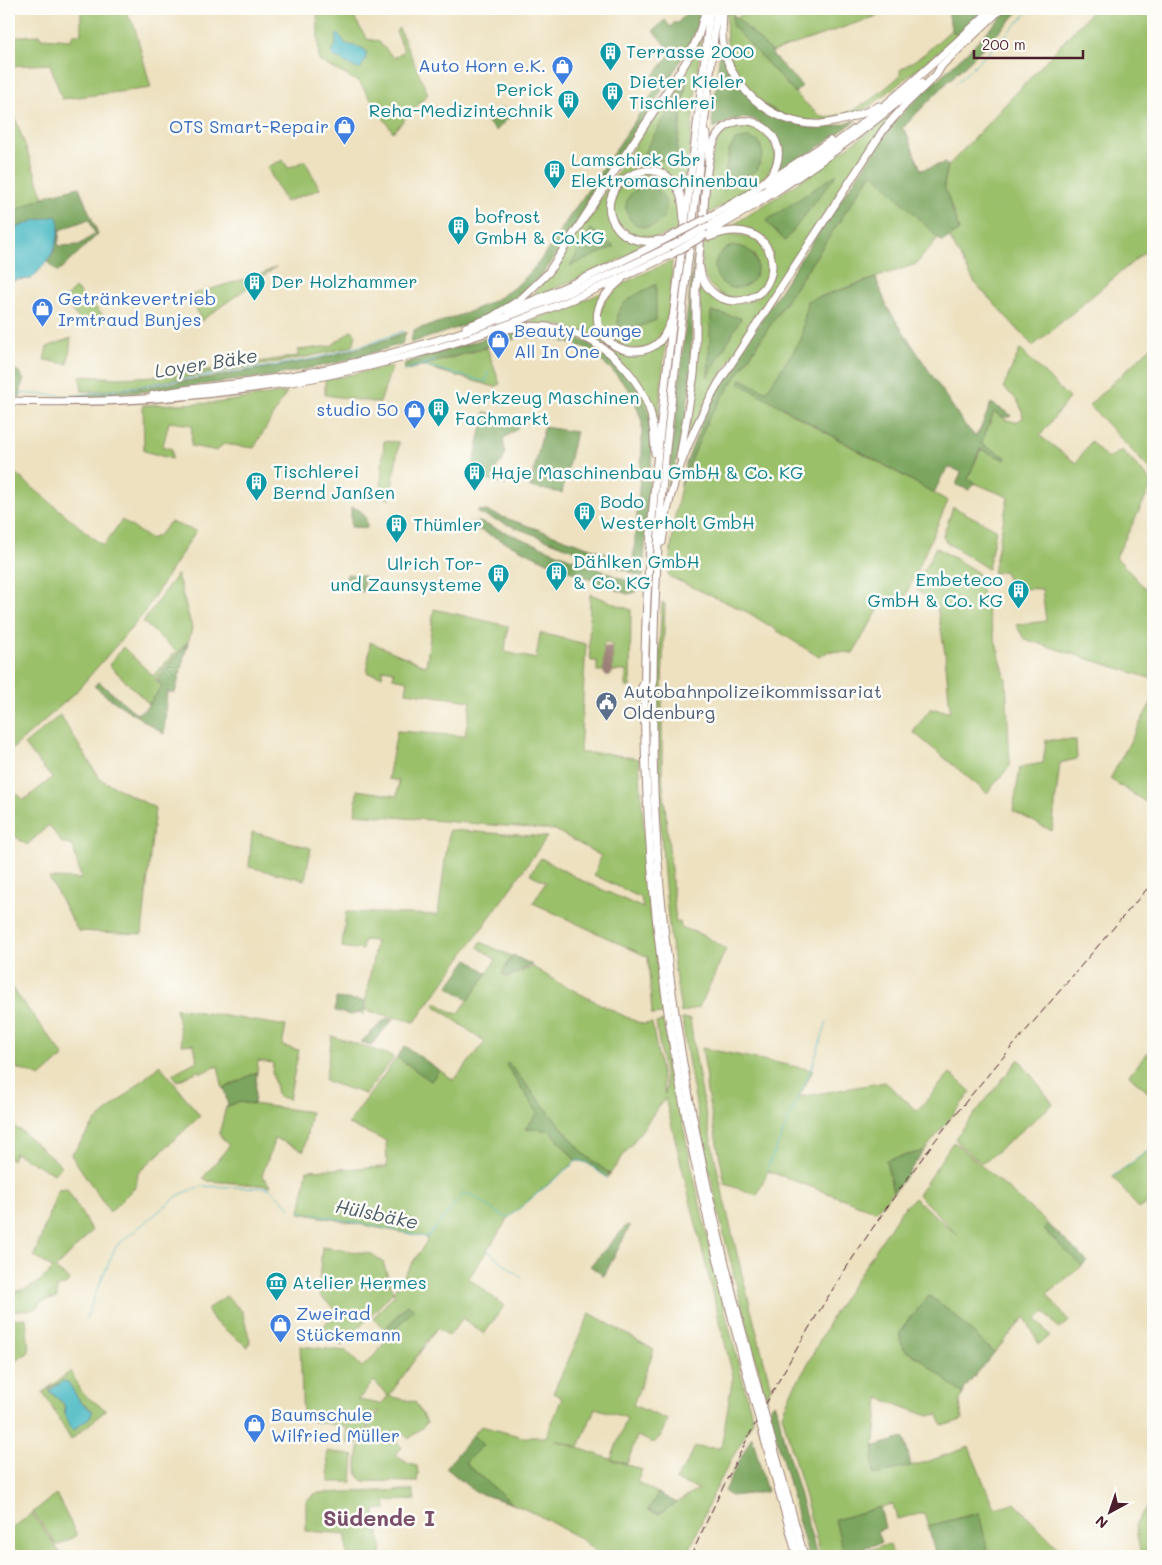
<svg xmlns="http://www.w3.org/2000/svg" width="1162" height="1565" font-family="Mali,sans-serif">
<rect width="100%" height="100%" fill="#fdfcf7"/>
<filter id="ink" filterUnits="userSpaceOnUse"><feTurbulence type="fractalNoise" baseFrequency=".02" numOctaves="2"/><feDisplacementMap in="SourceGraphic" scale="10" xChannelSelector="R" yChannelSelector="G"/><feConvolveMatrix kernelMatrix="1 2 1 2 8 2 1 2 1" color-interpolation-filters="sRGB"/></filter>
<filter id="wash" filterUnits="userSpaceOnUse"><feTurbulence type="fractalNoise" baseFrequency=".0096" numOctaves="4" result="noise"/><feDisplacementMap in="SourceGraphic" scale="20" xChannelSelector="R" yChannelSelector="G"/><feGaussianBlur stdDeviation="1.12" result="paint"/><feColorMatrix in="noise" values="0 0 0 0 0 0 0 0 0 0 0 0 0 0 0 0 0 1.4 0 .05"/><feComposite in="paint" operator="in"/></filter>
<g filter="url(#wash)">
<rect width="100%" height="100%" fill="#ede1c0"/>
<g fill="#9ac06b" stroke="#72704b" fill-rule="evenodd">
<path d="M 81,9 L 123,9 L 134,25 L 151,88 L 62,99 L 50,64 L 9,66 L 9,37 L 40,35 L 41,38 L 71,40 L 73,34 L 81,34 Z"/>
<path d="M 317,9 L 349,9 L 367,39 L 378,41 L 394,58 L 404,51 L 396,31 L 399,28 L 428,94 L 393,132 L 359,82 L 319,61 Z"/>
<path d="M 727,9 L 733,9 L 733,25 C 745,38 812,116 824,117 C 854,117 878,94 900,76 L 900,70 L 924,54 L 951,30 L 958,35 C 938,53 917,69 896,86 C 881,98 867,110 849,117 C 843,119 836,119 830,120 C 789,126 749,103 733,65 C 725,47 726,28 727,9 Z"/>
<path d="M 761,9 L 883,9 L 883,14 L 772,52 L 736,17 Z"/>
<path d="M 1094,9 L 1153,9 L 1153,245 L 1033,346 L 975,283 L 949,237 L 959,230 L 944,185 L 948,166 Z"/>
<path d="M 702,32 L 684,201 L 672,179 C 664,176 652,169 643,169 C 626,170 606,188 608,206 C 610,214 620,229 624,237 L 655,244 L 522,303 L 537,290 L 560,261 L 666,98 ZM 686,83 L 675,163 L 643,156 L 642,156 Z"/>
<path d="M 9,101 L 44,198 L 11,212 L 9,206 Z"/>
<path d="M 888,117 L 890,120 L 786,270 L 708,396 L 687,442 L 695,391 L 698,272 L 707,290 L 742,303 L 754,299 L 764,292 L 772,252 L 752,231 L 728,228 C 783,194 836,157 888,117 Z"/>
<path d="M 747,125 C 759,127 769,132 772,145 C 773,148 775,153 775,156 C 774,182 725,203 706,215 C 708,194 708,146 725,132 C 731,127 739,126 747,125 Z"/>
<path d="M 283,160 L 288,168 L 305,161 L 320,189 L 285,202 L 267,167 Z"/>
<path d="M 873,171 L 938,238 L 916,264 L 807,301 L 801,340 L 766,392 L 741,379 L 780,405 L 782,408 L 948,501 L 904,600 L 879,609 L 853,653 L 829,651 L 819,657 L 749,613 L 668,576 L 675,516 L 681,486 L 708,419 Z"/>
<path d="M 643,173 C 648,174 654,174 659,176 C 681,185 681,210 680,229 C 649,241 639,247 614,219 C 612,191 618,184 643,173 ZM 641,188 C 659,187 669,200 663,217 L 630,195 Z"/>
<path d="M 731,234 C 739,235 749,235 757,241 C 771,251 772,274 761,287 C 746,305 716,299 706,279 C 701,269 702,256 701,244 L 716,236 ZM 754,254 C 762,271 753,286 735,288 Z"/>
<path d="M 672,261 C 671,279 672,310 666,326 C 649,374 581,339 606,299 C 616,282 654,270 672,261 ZM 617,313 L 656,320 L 622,333 Z"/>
<path d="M 276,267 L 201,321 L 191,295 L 261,274 Z"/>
<path d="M 75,288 L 107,319 L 89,327 L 85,327 L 66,303 L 65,298 Z"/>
<path d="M 607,290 L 596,314 L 609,344 L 616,350 L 631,354 L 641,354 L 666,336 L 657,434 L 614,353 L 591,337 L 562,326 L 545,324 L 522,325 L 592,297 Z"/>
<path d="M 352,330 L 356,335 L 353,346 C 302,360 251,366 199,375 C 164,381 117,393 82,391 L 80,376 L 120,378 L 174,375 L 298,356 L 298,350 L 331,346 Z"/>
<path d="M 71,338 L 68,364 L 44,360 L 47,347 Z"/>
<path d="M 1153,345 L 1153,473 L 1089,405 Z"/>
<path d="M 487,348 L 500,384 L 495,387 L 422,366 Z"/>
<path d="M 1020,349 L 1069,398 L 1040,436 L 1076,463 L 1091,441 L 1107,459 L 1122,450 L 1153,483 L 1116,557 L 1153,597 L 1153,679 L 1024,639 L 1016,625 L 1046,621 L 1042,589 L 1009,588 L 1005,571 L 993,573 L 1008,497 L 967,480 L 981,449 L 1005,460 L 1006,457 L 981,444 L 994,411 L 1006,420 L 1016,422 L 1023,418 C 1022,403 1015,397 1003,388 Z"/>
<path d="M 392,366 L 380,403 L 325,395 L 325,380 Z"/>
<path d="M 287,392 L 254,448 L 223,444 L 217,451 L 191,446 L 192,425 L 169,422 L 163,446 L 172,449 L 172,459 L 144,451 L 143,405 L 215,403 Z"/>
<path d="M 384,441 L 399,442 L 390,501 L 382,493 L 381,481 Z"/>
<path d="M 10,469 L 103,546 L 122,520 L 150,539 L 159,535 L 170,522 L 196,531 L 141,617 L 74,694 L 9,752 Z"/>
<path d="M 953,507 L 996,529 L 988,569 L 946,542 L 943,536 Z"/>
<path d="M 936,547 L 977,572 L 1006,680 L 1010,766 L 987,793 L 913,732 L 930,709 L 950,711 L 945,653 L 937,606 L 915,588 Z"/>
<path d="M 177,574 L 192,628 L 189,640 L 155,680 L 162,686 L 149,704 L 109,665 L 123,647 L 153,676 L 176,651 L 143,622 Z"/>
<path d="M 590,594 L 631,610 L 630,687 L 626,687 L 626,671 L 609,671 L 609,651 L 612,647 L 610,643 L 606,642 L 603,645 L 606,651 L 606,671 L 597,671 L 597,661 L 591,661 L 589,645 Z"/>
<path d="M 662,602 L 665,604 L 662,686 L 662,773 L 676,923 L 680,922 L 681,927 L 705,936 L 726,949 L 703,1000 L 697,1008 L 681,1013 C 676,977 670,942 667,907 C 657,805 655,703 662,602 Z"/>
<path d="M 434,609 L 508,626 L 505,652 L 536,659 L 540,633 L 586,644 L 580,753 L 605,753 L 639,759 L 648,893 L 663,1014 L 652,1015 L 648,957 L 533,903 L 546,882 L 530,874 L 541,858 L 581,880 L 643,908 L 641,898 L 594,875 L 601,856 L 555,830 L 355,814 L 357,790 L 397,796 L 399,781 L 388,779 L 397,731 L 465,736 L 471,701 L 406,692 L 408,681 L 393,678 L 394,671 L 383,669 L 382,676 L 367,673 L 370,642 L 426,666 Z"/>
<path d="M 1153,699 L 1153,807 L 1110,779 Z"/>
<path d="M 60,715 L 100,779 L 155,808 L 142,934 L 78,931 L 49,878 L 81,879 L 73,846 L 62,843 L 49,825 L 27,845 L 9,832 L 9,787 L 24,800 L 52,778 L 24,745 Z"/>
<path d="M 1046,740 L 1076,740 L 1077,759 L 1060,763 L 1052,831 L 1013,811 L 1020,767 L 1043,763 Z"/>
<path d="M 449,830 L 547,837 L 415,1022 L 364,1010 L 376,941 L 364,940 L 362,950 L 342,947 L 346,912 L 438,915 Z"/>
<path d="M 252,832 L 311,848 L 305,880 L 249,867 Z"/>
<path d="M 481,942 L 511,956 L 502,974 L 508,977 L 533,967 L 559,983 L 624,1016 L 642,1024 L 652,1023 L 665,1095 L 666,1087 L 656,1023 L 663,1021 C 687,1156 718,1288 753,1420 L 713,1494 L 687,1556 L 602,1556 L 581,1539 L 536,1514 L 513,1504 L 465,1463 L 483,1445 L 473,1435 L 481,1426 L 523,1437 L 546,1437 L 562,1398 L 553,1393 L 590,1313 L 654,1350 L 633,1405 L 668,1420 L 660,1437 L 654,1443 L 637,1436 L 627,1464 L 611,1459 L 627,1418 L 595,1408 L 579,1447 L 555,1440 L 642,1470 L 637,1482 L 658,1493 L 649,1510 L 658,1514 L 699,1489 L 675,1480 L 687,1463 L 695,1447 L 721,1448 L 733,1376 L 665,1098 L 610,1174 L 584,1154 L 508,1063 L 538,1113 L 526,1129 L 550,1130 L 576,1161 L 509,1217 L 469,1278 L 504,1306 L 484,1334 L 463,1318 L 449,1336 L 437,1328 L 389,1396 L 415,1402 L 427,1423 L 409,1439 L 402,1433 L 396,1441 L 402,1448 L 395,1455 L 409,1464 L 417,1466 L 418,1473 L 417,1482 L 364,1481 C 357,1477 357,1472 357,1464 C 358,1440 367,1431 379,1411 L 377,1410 L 357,1444 L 347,1443 L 346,1427 L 303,1420 L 300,1346 L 346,1351 L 362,1367 L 373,1357 L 413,1309 L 407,1304 L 385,1329 L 373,1318 L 395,1294 L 393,1292 L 342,1346 L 321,1330 L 336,1310 L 318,1294 L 322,1247 L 372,1254 L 383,1262 L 393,1292 L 427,1241 L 426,1237 L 300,1213 L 307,1170 L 387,1167 L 386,1141 L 348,1124 L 397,1057 L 431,1081 L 439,1070 L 454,1080 L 485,1042 L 434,1005 L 436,1002 L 452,1013 L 459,1013 L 496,960 L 478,947 ZM 374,1381 L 388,1396 L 381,1404 L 358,1400 Z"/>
<path d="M 9,984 L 64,1056 L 40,1077 L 9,1065 L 11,1045 L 9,1042 Z"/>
<path d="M 176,1008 L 286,1026 L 282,1046 L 299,1050 L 289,1099 L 278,1097 L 272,1073 L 273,1063 L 258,1061 L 257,1072 L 223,1089 L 218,1066 L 201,1073 L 200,1070 L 178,1081 L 172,1074 L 197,1061 L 194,1044 L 182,1045 Z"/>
<path d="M 682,1019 L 690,1019 C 707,1143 740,1266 771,1388 L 766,1397 C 732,1272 700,1147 682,1019 Z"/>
<path d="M 332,1036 L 392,1056 L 393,1059 L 365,1094 L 325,1081 Z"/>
<path d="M 1153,1046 L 1153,1097 L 1129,1075 Z"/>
<path d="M 702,1048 L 813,1070 L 799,1097 L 885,1082 L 917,1111 L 950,1073 L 971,1092 L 924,1151 L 886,1160 L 893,1192 L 876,1211 L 768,1171 L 757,1195 L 725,1184 L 706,1087 L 707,1078 Z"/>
<path d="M 1019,1059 L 1053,1104 L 986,1161 L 981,1163 L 959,1144 L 955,1138 Z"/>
<path d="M 160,1065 L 200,1116 L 138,1173 L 136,1186 L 110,1212 L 71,1155 L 96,1121 Z"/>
<path d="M 238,1102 L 311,1112 L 304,1151 L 275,1138 L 262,1176 L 271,1186 L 209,1181 L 203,1178 L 229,1146 L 219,1134 L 226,1107 Z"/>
<path d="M 9,1125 L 20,1130 L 62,1166 L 54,1174 L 15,1153 L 12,1160 L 9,1158 Z"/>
<path d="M 953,1142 L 959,1146 L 1048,1224 L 1043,1229 L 1082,1266 L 1047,1294 L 1069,1321 L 1059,1329 L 1045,1312 L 1036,1319 L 1050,1336 L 1039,1344 L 1025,1317 L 994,1353 L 948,1309 L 929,1296 L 908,1320 L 900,1333 L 904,1349 L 920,1359 L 963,1394 L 960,1401 L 962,1420 L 942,1426 L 938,1414 L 928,1416 L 879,1398 L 873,1460 L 874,1474 L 923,1463 L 969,1447 L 994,1508 L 1015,1503 L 1066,1556 L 989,1556 L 978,1513 L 928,1526 L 924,1513 L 897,1519 L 893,1504 L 835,1520 L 845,1556 L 821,1556 L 782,1414 L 791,1392 L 805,1369 L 834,1313 L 901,1211 L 914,1198 L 958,1235 L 918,1195 Z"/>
<path d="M 1153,1147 L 1153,1203 L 1151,1201 L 1139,1209 L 1113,1177 Z"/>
<path d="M 67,1189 L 92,1231 L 55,1269 L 70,1280 L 67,1284 L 57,1288 L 57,1298 L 40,1302 L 37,1309 L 9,1312 L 9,1292 C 31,1290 38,1284 53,1269 L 34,1256 L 58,1190 Z"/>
<path d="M 226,1296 L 242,1311 L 250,1341 L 248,1347 L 215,1322 L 207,1309 Z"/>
<path d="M 26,1318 L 29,1352 L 9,1366 L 9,1343 L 13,1339 L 11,1330 L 9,1330 L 9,1319 Z"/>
<path d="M 71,1371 L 80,1390 L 87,1397 L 106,1410 L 71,1440 L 43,1392 ZM 63,1381 L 81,1403 L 91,1409 L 91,1416 L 83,1421 L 76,1429 L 70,1428 L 66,1419 L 64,1404 L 50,1392 L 49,1389 Z"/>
<path d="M 327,1451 L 354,1456 L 352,1482 L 329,1482 Z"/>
<path d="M 413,1490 L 415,1500 L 385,1501 L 386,1509 L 375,1510 L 376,1524 L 373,1525 L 373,1531 L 379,1532 L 379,1540 L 381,1540 L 381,1556 L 347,1555 L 346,1534 L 306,1531 L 306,1501 L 316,1493 Z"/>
<path d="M 56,1494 L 77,1535 L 57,1546 L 33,1512 Z"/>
<path d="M 1153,1498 L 1153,1556 L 1141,1556 L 1135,1525 Z"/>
<path d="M 32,1513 L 62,1556 L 9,1556 L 9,1531 Z"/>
<path d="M 890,1544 L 893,1556 L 847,1556 Z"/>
</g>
<g fill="#7ba65f" stroke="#626245" fill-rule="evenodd">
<path d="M 685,9 L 702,9 L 698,25 L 685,54 L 549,266 C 512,313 465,326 410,343 L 414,330 C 446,320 482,310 509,291 C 535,274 552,243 569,217 C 600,173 630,129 659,84 L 651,79 L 672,52 L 653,31 L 665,20 L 670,27 L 675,22 L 677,24 L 687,12 Z"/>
<path d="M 948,9 L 984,9 L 958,35 L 951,30 Z"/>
<path d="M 1009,9 L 1021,9 C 983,50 940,87 902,129 L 906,132 L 921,170 L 945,163 L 948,166 L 944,185 L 959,230 L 942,242 L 872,172 L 708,419 L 681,486 L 682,474 L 701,424 L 717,389 L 794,269 L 894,122 L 916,99 L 966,53 Z"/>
<path d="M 733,14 L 772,52 L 773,56 L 802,86 L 795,93 L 732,25 Z"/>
<path d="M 720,49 L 722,49 L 751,99 L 804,126 L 818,127 L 834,126 L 857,120 L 816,149 L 773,175 L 778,141 C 770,134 762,124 753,119 C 743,115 723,123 714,128 L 712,122 Z"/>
<path d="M 686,81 L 675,163 L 642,156 Z"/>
<path d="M 502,107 L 511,115 L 496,131 L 487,122 Z"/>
<path d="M 748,138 L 759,142 L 763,154 L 757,170 L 722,190 L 729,151 L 735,140 Z"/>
<path d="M 837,174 L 785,241 L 766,221 Z"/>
<path d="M 79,187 L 98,234 L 58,272 L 47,262 L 54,252 L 59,228 L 33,221 L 9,231 L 9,213 L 51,194 ZM 89,219 L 95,234 L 79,245 L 58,246 L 60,230 Z"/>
<circle cx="646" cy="207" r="20"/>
<path d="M 591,229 L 614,247 L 570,266 Z"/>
<circle cx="736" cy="267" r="21"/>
<path d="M 694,252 L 690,386 L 683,435 L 666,499 Z"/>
<path d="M 876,278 L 887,307 L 964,424 L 975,436 L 980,430 L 991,403 L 1011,415 L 1010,417 L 1002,417 L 994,412 L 981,444 L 1006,457 L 1005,460 L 980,449 L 968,479 L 974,483 L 969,490 L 956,485 L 961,472 L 949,467 L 942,476 L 934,493 L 739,383 L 741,379 L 766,392 L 801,340 L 807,301 Z"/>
<path d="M 656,284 L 656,320 L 622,333 C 606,304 636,296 656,284 Z"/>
<path d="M 711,311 L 741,318 L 708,377 Z"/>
<path d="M 536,329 C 551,331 566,332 580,339 C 619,356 648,393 652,435 C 653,452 650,469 649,485 C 647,516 645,546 643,577 L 478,513 L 478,510 L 486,511 L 633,563 L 642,452 L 642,422 L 632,393 L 610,368 L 583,347 L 554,339 L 522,337 L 404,371 L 405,363 L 503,333 Z"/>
<path d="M 406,332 L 402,344 L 340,362 L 273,376 L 100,397 L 74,397 L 213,377 L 319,359 L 376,343 Z"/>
<path d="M 9,365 L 20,373 L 24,380 L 21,386 L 21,396 L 9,396 Z"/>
<path d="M 485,412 L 519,420 L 517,429 L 503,439 C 505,450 507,460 497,466 L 495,475 L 508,478 L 506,485 L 471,475 Z"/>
<path d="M 544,427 L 576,432 L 562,493 L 530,487 Z"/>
<path d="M 351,507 C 363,509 367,517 367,528 L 351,527 Z"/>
<path d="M 480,522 L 635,584 L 639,589 L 634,593 L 627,594 L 554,565 L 471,526 L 470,523 Z"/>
<path d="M 347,574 L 364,576 L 363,592 L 344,588 Z"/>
<path d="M 188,642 L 175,693 L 167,692 L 164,734 L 112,700 L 94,686 L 99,682 L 137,714 L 147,707 L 162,686 L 157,680 Z"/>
<path d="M 513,955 L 532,965 L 508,977 L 502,974 Z"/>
<path d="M 468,959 L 487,973 L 469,1000 L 448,987 Z"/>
<path d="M 336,998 L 366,1001 L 363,1015 L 360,1012 L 351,1015 L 335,1011 Z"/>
<path d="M 387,1018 L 393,1019 L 371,1045 L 361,1042 Z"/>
<path d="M 405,1046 L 439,1070 L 431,1081 L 397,1057 Z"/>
<path d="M 508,1063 L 584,1154 L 610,1174 L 607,1178 C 598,1171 588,1160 576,1161 L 550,1130 L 525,1129 L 538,1113 L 506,1065 Z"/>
<path d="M 257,1072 L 254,1104 L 238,1102 L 228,1106 L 224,1088 Z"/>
<path d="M 924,1151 L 895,1191 L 893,1192 L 886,1160 Z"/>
<path d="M 1048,1224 L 1087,1261 L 1082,1266 L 1043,1229 Z"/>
<path d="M 627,1225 L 630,1226 L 604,1276 L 590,1266 Z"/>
<path d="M 929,1296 L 948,1309 L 994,1353 L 965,1388 L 963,1394 L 920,1359 L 904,1349 L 900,1340 L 900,1333 L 908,1320 Z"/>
<path d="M 408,1304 L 414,1309 L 391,1334 L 385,1329 Z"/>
<path d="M 774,1403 L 778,1412 L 782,1432 L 817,1556 L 808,1556 L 769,1409 Z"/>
<path d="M 473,1435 L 483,1445 L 465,1463 L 513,1504 L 475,1492 L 446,1468 Z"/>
<path d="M 752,1436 L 767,1492 L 731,1496 L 724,1491 Z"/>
<path d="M 904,1438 L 911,1466 L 874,1475 L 873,1460 L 875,1446 Z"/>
<path d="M 658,1493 L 677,1503 L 658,1514 L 648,1510 Z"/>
<path d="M 880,1507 L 885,1528 L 877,1531 L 881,1543 L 844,1553 L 835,1520 Z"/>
<path d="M 979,1513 L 989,1556 L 936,1556 L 928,1526 Z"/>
</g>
<g fill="#4cbac4" stroke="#4b6c78">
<path d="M 338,34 L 346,44 L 362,48 L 366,51 L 366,59 L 361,68 L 357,69 L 333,56 L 332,53 L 336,44 L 336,36 Z"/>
<path d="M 56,216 C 60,223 59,228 58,236 C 55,254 44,266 31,279 L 14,280 L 9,289 L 9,231 L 33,221 Z"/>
<path d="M 63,1381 L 68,1382 L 81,1403 L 93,1411 L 89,1418 L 73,1430 L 70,1428 L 66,1419 L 64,1404 L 49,1391 Z"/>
</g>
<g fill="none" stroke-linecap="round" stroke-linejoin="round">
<g stroke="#4cbac4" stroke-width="1">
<path d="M 955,84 L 987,54 L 1031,9"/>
<path d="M 423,365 L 486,382 L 488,372"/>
<path d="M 403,371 L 435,361"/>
<path d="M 9,393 L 73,396 L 272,366 L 317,358 L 374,342 L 403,331"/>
<path d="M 767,1169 L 812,1067 L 827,1022"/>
<path d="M 1112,1177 L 1153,1147"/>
<path d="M 300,1211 L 426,1237 L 429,1236 L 463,1194 C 477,1191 494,1217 509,1217 L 578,1160 L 587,1163 L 607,1178"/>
<path d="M 487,1250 L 522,1278"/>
<path d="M 86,1318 L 95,1295 L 116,1246 L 179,1195 L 201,1186 L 269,1188 L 291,1208"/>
</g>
<path stroke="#9c8076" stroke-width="10" d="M 608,671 L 608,651"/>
</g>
</g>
<g filter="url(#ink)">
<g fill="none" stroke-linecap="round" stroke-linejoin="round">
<defs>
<g id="highway">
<path d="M 710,9 C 686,252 639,496 645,741 C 648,860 660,979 682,1096 C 700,1195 725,1292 751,1389"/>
<path d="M 717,9 C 705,125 690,240 677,356 C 670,409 664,462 660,516 C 655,588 652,660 653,732 C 653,954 698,1173 757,1386"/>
<path d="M 723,9 C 723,17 722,27 722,36 C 725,84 771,127 821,124 C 841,122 861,115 879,106"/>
<path d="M 940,67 L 1001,9"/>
<path d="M 707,134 L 708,158"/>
<path d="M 766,183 L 830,141"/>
<path d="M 707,218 L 749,194"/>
<path d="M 703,224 C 705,200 705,156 717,136 C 740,102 790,131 776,166 C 771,179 757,187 746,196"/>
<path d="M 706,227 C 757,197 807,165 855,129 C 903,92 948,50 992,9"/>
<path d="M 705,235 C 781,191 853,141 921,83"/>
<path d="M 660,240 C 645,243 631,242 620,231 C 581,189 660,141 680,194 C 683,202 683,212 684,220"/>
<path d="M 700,268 C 701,281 709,292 721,298 C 728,301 736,302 744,300 C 791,289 778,209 709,237"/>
<path d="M 621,280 C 612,288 603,295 599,307 C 588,341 634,365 659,342 C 665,336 668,327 672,319"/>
<path d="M 508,311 C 565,288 620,263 674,235"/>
<path d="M 492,317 L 521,299 L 548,273 L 686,62 L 698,37 L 706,9"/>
<path d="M 466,327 L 495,316"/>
<path d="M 501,331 C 563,313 627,348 649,408 C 654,422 654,437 655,453"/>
<path d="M 153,395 C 204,386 256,383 307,373 C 435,348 556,303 673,245"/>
<path d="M 9,401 C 142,405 276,392 405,357 C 498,333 586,295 672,254"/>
<path d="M 680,457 L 694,375 L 696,347 L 696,290 L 701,234"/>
<path d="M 662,542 C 664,532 665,521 667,511 C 677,466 696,423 718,384 L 884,129 L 906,104 L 936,75 L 942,65"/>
<path d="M 637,697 L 643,685"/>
<path d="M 771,1438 L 804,1556"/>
<path d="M 765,1440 L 797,1556"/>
</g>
</defs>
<use href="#highway" stroke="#9c8076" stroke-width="9"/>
<use href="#highway" stroke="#fff" stroke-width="7"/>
<path stroke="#4a1f2b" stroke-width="1" stroke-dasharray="8 4" stroke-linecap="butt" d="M 691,1556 C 753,1417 828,1286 918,1164 C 954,1113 995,1067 1035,1020 C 1074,974 1114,927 1153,882"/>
<defs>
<g id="highway-bridge">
<path d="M 674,235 L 707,218"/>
<path d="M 673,245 L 706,227"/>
<path d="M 672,254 L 705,235"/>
<path d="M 757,1386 L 771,1438"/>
<path d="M 751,1389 L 765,1440"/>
</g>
</defs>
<use href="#highway-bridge" stroke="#9c8076" stroke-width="9" stroke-linecap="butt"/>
<use href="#highway-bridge" stroke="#fff" stroke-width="7"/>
</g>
</g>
<defs>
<symbol id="building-pin" viewBox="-11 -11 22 30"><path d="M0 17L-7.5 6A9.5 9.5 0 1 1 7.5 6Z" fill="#0f9aa8" stroke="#fdfcf7"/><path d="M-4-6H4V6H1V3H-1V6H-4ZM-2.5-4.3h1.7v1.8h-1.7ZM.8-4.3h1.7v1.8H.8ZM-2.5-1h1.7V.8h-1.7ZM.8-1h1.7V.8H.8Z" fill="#fff"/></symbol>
<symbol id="shop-pin" viewBox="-11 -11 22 30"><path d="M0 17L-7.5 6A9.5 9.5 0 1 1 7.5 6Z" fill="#3f7fe0" stroke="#fdfcf7"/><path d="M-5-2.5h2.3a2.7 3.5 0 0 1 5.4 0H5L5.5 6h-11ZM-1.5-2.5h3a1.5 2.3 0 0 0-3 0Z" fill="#fff"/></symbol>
<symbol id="civic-pin" viewBox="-11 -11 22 30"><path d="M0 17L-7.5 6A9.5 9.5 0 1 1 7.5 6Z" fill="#5c6f8a" stroke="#fdfcf7"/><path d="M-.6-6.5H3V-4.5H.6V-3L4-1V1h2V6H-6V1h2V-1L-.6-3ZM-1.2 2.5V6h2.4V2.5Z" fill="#fff"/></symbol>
<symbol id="museum-pin" viewBox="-11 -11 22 30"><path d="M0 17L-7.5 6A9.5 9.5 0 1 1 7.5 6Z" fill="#0f9aa8" stroke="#fdfcf7"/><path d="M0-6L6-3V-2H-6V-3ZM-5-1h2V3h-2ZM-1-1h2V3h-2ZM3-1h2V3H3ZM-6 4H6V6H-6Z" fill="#fff"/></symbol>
</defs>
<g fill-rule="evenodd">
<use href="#building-pin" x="598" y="40" width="25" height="34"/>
<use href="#shop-pin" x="550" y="54" width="25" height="34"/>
<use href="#building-pin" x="600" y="80" width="25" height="34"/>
<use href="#building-pin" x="556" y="88" width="25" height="34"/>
<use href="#shop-pin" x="332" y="114" width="25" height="34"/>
<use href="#building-pin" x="542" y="158" width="25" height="34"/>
<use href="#building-pin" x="446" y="214" width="25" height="34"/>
<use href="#building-pin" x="242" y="270" width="25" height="34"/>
<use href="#shop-pin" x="30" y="296" width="25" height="34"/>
<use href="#shop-pin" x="486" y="328" width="25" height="34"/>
<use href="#building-pin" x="426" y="396" width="25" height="34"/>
<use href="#shop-pin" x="402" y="398" width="25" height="34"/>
<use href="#building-pin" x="462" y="460" width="25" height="34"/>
<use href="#building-pin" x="244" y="470" width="25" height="34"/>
<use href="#building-pin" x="572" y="500" width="25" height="34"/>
<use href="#building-pin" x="384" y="512" width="25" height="34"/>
<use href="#building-pin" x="544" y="560" width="25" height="34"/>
<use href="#building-pin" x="486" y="562" width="25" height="34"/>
<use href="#building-pin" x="1006" y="578" width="25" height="34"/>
<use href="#civic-pin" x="594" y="690" width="25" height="34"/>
<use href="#museum-pin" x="264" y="1270" width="25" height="34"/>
<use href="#shop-pin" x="268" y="1312" width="25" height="34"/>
<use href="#shop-pin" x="242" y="1412" width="25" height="34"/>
</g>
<g text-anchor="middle" stroke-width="5" stroke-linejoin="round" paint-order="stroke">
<g font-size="18" fill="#0d838f" stroke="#fdfcf7" text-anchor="start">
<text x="626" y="58">Terrasse 2000</text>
<text x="629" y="88">Dieter Kieler<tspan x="629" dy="21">Tischlerei</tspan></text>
<text x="553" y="96" text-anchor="end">Perick<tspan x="553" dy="21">Reha-Medizintechnik</tspan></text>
<text x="571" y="166">Lamschick Gbr<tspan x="571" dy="21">Elektromaschinenbau</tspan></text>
<text x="475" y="223">bofrost<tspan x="475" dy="21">GmbH &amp; Co.KG</tspan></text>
<text x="271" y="288">Der Holzhammer</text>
<text x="455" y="404">Werkzeug Maschinen<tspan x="455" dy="21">Fachmarkt</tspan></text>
<text x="273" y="478">Tischlerei<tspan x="273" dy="21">Bernd Janßen</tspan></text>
<text x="491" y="479">Haje Maschinenbau GmbH &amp; Co. KG</text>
<text x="600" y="508">Bodo<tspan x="600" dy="21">Westerholt GmbH</tspan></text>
<text x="413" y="531">Thümler</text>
<text x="573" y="568">Dählken GmbH<tspan x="573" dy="21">&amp; Co. KG</tspan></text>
<text x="482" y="570" text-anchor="end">Ulrich Tor-<tspan x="482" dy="21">und Zaunsysteme</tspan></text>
<text x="1003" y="586" text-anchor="end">Embeteco<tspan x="1003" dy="21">GmbH &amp; Co. KG</tspan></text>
<text x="292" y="1289">Atelier Hermes</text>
</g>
<g font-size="18" fill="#366cbe" stroke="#fdfcf7" text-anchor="start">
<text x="546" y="72" text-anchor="end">Auto Horn e.K.</text>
<text x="329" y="133" text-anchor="end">OTS Smart-Repair</text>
<text x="58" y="305">Getränkevertrieb<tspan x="58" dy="21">Irmtraud Bunjes</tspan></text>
<text x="514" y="337">Beauty Lounge<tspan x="514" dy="21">All In One</tspan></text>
<text x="398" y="416" text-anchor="end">studio 50</text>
<text x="296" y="1320">Zweirad<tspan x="296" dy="21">Stückemann</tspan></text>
<text x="271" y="1421">Baumschule<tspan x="271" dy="21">Wilfried Müller</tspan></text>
</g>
<g font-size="18" fill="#4e5e75" stroke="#fdfcf7" text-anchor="start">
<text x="623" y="698">Autobahnpolizeikommissariat<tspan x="623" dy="21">Oldenburg</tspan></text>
</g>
<g font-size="19" font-style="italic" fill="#4b5d68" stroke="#fdfcf7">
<text transform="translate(206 363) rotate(-9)" y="7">Loyer Bäke</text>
<text transform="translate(377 1214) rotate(12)" y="7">Hülsbäke</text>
</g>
<g font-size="22" font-weight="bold" fill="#7a4f6c" stroke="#fdfcf7">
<text x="379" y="1526">Südende I</text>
</g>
</g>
<rect width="1162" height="1565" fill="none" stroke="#fdfcf7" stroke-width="30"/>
<g transform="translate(1110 1512) rotate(220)" stroke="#fdfcf7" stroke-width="4" paint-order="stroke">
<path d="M0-4L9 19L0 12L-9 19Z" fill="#4a1f2b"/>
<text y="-8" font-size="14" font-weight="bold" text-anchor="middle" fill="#4a1f2b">N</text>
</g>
<path d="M974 50v8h109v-8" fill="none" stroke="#4a1f2b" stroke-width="2.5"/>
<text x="982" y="50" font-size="15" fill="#4a1f2b" stroke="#fdfcf7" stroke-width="4" paint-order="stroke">200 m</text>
</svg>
